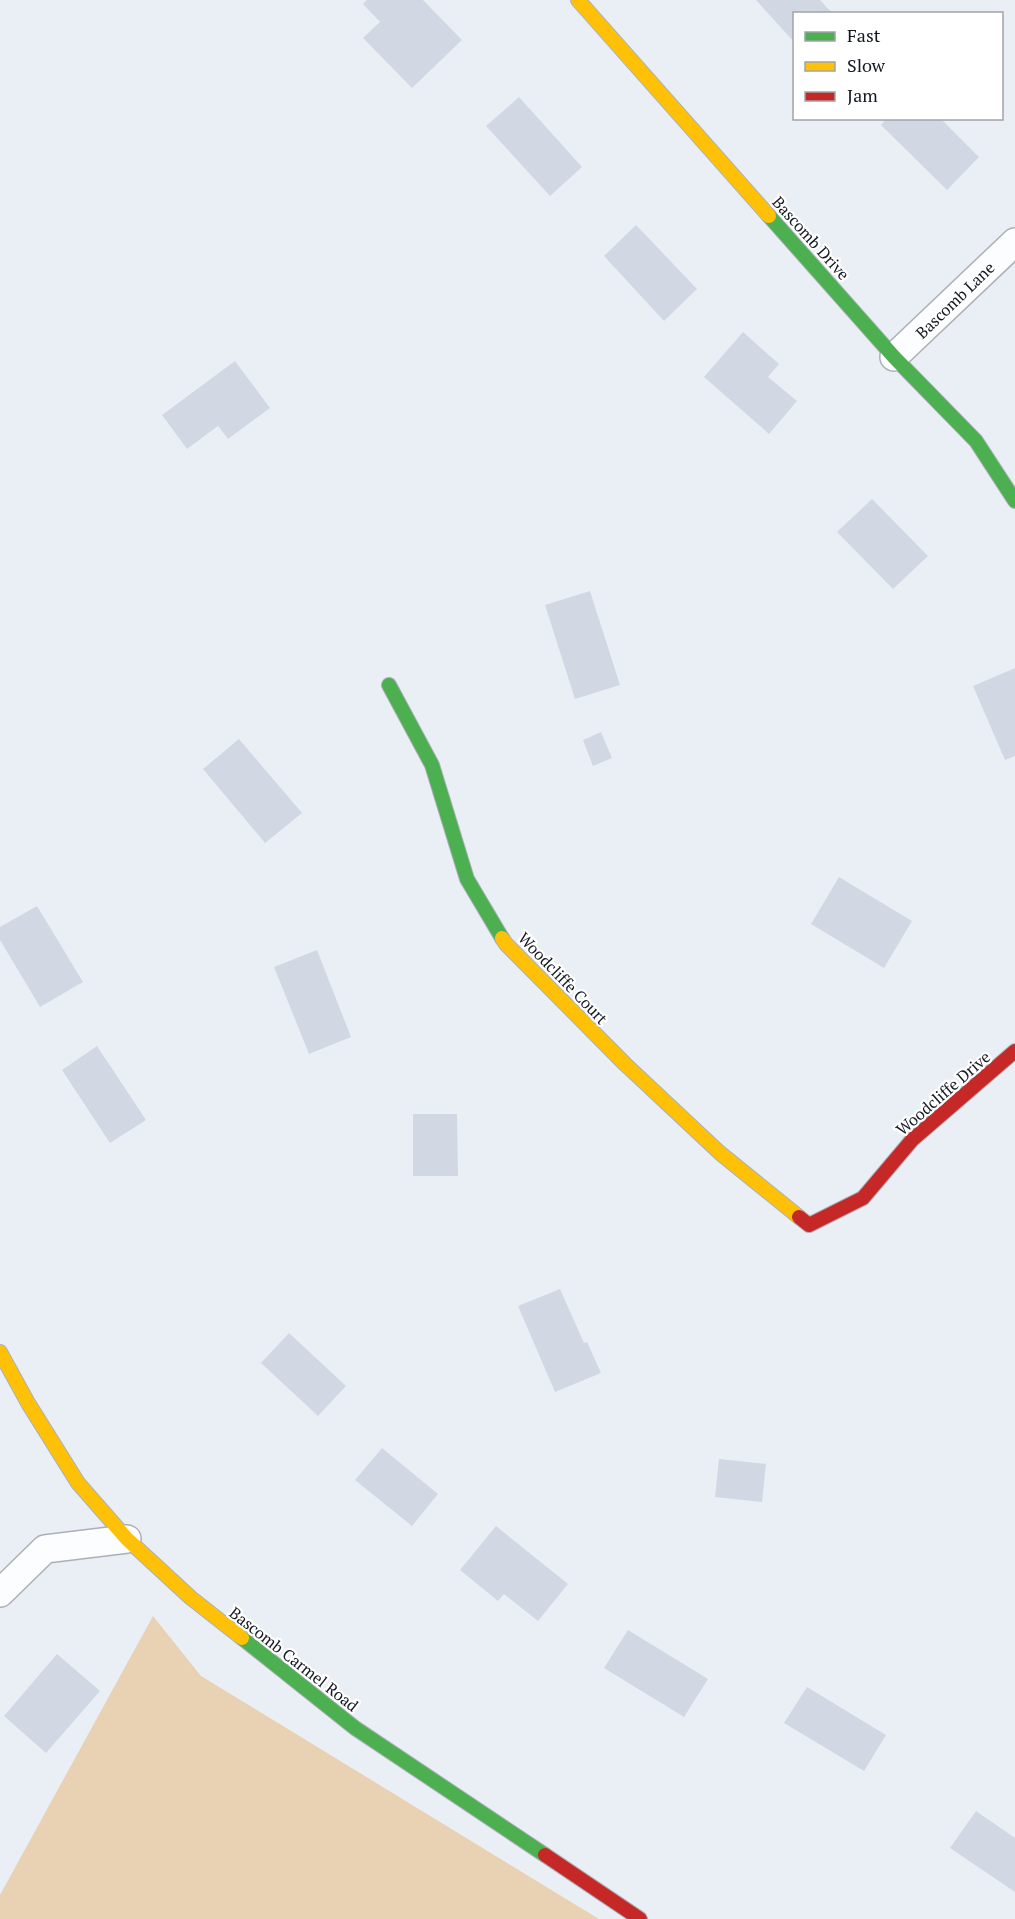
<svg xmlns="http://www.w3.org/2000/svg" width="1015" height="1919" font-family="'PT Serif',serif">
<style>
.green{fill:#e9d1b3}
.building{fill:#d1d8e4}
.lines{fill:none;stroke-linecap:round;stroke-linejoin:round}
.street-casing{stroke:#abb0b7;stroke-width:30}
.fast-casing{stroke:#abb0b7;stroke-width:16}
.slow-casing{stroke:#abb0b7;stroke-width:16}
.jam-casing{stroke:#abb0b7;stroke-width:16}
.street{stroke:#fcfdfe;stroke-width:27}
.fast{stroke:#4caf50;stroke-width:14}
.slow{stroke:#ffc107;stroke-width:14}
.jam{stroke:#c62828;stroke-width:14}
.labels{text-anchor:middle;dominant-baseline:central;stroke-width:4.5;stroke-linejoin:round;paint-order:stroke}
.street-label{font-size:16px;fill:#141820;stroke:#fff}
</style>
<rect width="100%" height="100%" fill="#eaeff6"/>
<!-- green -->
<path class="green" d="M153,1616L201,1676L599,1919H0V1895Z"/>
<!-- building -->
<path class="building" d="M367,0H423L462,40L412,88L363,38L380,22L363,4Z
M756,0H820L833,14H794V42Z
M519,97L582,167L550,196L486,126Z
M887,118H940L979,157L947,190L881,125Z
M636,225L697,289L664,321L604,256Z
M743,332L779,364L768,377L797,401L769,434L704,377Z
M235,361L270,408L228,439L218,426L187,449L162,415Z
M872,499L928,556L893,589L837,532Z
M590,591L620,685L575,699L545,605Z
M1015,668V756L1005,760L973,686Z
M601,732L612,758L593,766L583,740Z
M239,739L302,813L265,843L203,769Z
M839,877L912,921L884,968L811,924Z
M37,906L83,982L40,1007L0,940V927Z
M317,950L351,1037L309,1054L274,967Z
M97,1046L146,1120L110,1143L62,1070Z
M413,1114H457L458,1176H413Z
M560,1289L584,1343L587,1342L601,1373L555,1392L518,1306Z
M289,1333L346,1386L318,1416L261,1363Z
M382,1448L438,1494L412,1526L355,1480Z
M719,1459L766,1464L762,1502L715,1497Z
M496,1526L568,1584L538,1621L504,1594L498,1601L460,1570Z
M628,1630L708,1679L684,1717L604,1668Z
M57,1654L100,1691L46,1753L4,1716Z
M807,1687L886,1735L864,1771L784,1723Z
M976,1811L1015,1838V1892L950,1848Z"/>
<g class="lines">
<!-- street casing -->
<g class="street-casing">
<path id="street" d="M894,357L1015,242
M0,1593L45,1549L127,1539"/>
</g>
<!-- fast casing -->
<g class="fast-casing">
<path id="fast" d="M769,216L894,357L976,441L1015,501
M389,685L432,765L467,879L502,938
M242,1638L355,1728L545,1855"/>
</g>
<!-- slow casing -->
<g class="slow-casing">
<path id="slow" d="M578,0L769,216
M502,938L506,944L625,1064L720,1153L799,1217
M0,1352L28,1403L78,1483L127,1539L191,1598L242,1638"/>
</g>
<!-- jam casing -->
<g class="jam-casing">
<path id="jam" d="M799,1217L809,1225L863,1198L912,1140L1015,1051
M545,1855L640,1919"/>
</g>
<!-- street -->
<use href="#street" class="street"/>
<!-- fast -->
<use href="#fast" class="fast"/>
<!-- slow -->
<use href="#slow" class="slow"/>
<!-- jam -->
<use href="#jam" class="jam"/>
</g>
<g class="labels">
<!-- street labels -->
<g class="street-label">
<text transform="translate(811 238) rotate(48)">Bascomb Drive</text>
<text transform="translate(955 300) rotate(-44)">Bascomb Lane</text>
<text transform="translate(563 978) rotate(46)">Woodcliffe Court</text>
<text transform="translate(943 1093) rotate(-41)">Woodcliffe Drive</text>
<text transform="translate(294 1659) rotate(38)">Bascomb Carmel Road</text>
</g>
</g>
<!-- legend -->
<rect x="793" y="12" width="210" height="108" fill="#ffffff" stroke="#a1a3a6" stroke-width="1.5"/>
<rect x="805" y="32" width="30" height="9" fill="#4caf50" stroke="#a1a3a6" stroke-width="1.5"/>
<text x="847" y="42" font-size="18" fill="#141820">Fast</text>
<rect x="805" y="62" width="30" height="9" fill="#ffc107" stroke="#a1a3a6" stroke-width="1.5"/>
<text x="847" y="72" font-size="18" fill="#141820">Slow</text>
<rect x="805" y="92" width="30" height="9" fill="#c62828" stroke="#a1a3a6" stroke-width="1.5"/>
<text x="847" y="102" font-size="18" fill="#141820">Jam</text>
</svg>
